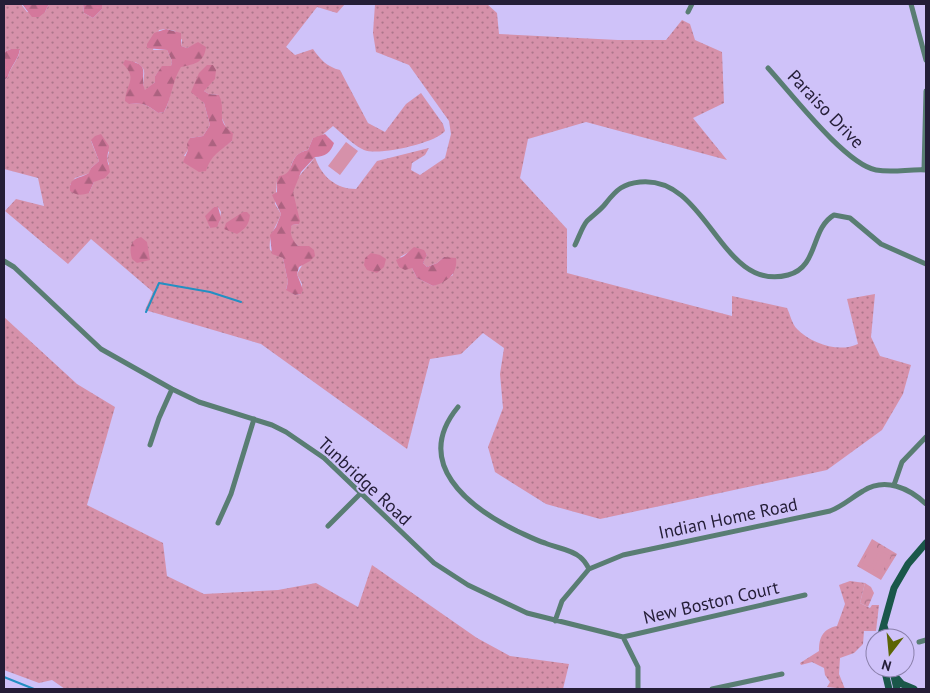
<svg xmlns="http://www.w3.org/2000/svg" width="930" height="693" font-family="'PT Sans',sans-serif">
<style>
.grass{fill:url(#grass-dots);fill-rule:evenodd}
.forest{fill:url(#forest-firs)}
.park{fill:url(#park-crowns)}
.pitch{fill:#d691aa}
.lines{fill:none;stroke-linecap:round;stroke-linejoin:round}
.stream{stroke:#228fc3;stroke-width:2}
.street{stroke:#597d73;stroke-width:5}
.secondary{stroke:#1a574a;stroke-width:7}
.labels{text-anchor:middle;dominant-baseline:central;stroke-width:4;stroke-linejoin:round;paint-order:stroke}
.street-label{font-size:18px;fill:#241d37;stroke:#cfc2f9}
</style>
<defs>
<pattern id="grass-dots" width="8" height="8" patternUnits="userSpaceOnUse" patternTransform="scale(1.25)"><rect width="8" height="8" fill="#d691aa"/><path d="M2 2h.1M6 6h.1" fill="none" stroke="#ad768b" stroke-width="1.8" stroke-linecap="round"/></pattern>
<pattern id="forest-firs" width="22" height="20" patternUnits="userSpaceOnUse" patternTransform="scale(1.25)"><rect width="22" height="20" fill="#d4789c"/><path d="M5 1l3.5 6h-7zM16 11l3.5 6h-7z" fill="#ac6280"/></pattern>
<pattern id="park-crowns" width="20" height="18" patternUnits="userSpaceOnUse" patternTransform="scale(1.25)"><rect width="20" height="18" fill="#d691aa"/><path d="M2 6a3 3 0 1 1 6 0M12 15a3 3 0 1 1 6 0" fill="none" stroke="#ad768b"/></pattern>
</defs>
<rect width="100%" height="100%" fill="#cfc2f9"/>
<!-- grass -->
<path class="grass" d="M4,4H21L27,12H45L49,4H83L84,13L93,18L102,9V4H345L337,13L317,7L286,47L295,55L313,49C320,59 327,67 340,70L368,123L385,132L406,104L421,93L443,124L445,131C436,143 379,156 364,150C354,146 342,133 333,126L320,137L313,138L308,150C296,152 291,161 290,172L277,181L275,204L281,214C276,228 268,235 270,250L283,258L288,282L286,289L295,295L301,294L302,284L297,274L304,262L298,246L291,240L290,230L292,225L299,224C298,214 294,207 292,197C290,181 307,169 315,157C321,176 336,189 356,189L377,161L429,148L425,155L412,163L411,170L420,175L445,158L451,134L449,121L409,65L376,52L373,33L375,4H487L497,13L499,34L618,40H666L682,20L690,24L695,40L722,52L724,103L693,118L727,160L586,122L528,139L520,178L567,229V273L732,316V296L787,308C790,314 792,324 797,329C812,344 839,353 858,344L847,299L875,294L871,337L880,356L911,365L903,394L882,430L827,470L600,519L546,504L495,472L488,447L503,408L500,374L504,348L483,333L461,354L430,359L407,449L261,344L145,310L153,292L91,239L68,264L5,211L16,199L44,206L38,178L4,169V80L8,77C10,67 18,61 20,50L11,49L4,52ZM166,29L175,31L182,40L181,46L187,48L198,43C191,52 182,62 177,73C170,86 171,100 164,112L158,113C148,105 143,102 129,104L132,77L130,71L135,62C152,70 139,78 145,91L155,82V76L162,67L171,66L172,61L167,50H153L159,30ZM216,70L204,91L209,94L219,95L221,116L232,141L216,152L209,160L184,156L188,150L190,138L203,136L210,125L204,103L200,98ZM91,141L109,152L107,159L109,164L94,182L89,193L70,185L75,178L90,173L91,168L99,161ZM214,207H218L221,212L219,223L210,228L208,221ZM409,252L427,254L423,263L427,267L437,263L444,257L453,275L433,286L417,278L412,268L400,257Z
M4,317L77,384L115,407L87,505L163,543L167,576L204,594L278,590L316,583L358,607L372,565L477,638L510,656L569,664L563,689H65L52,680L39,683L4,670Z
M850,581L865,583L860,603L870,608L872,605H879L876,631H864L863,644L854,653L840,658L839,674L845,689L827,687L830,682L825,675L824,668L812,662L801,665L800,663L819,651C819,637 823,629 837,626L845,604L839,585Z"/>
<!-- forest -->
<path class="forest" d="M22,4H21H49L45,12L39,17H32Z
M83,4H102V9L93,18L84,13Z
M166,29L181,33V46L187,48L198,42L206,47C204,63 195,64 181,67C172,81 172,98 164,112L158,113C148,105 143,102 129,104L125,101C126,83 138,79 123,64L125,60C154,65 138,73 145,90L155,82V76L162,66H171L172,61L167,50L147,48V44L154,33Z
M11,49H20C18,61 10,66 8,77L4,80V52Z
M207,65H213L216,70L215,79L204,91L209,94L219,95C227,111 214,120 233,133L232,141C220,151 211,155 206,171L199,172L183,162L188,150L187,144L190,138L203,136L210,125L204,103L191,92L199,73Z
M101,134L109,146L107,159L110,172L105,178L94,182L89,193C82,195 77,196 70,191C69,176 80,179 89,173L91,168L99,161L91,140L95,136Z
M325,134L334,143C331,152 325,157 315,157L301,172L293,192L300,221L299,224L292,225C289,233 292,240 298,246H309L314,250L315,256L310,261L299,267L297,274L303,290L301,294L295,295L286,290L288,282L283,258L272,254L270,235L276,227L281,214L272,195L277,192V181L279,176C297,174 286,154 308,150L313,138Z
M214,207H218L221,218L217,227L210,228L205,216Z
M243,212H247L250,215C249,225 245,229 237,234L224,229L226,223Z
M141,237L147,242L150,260L137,263L132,259C129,249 130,240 141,237Z
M414,247L424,250L427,255L423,263L427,267L437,263L444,257L456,258C458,274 447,282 433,286L417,278L412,268L405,270L399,267L396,260L404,256Z
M371,253L380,255L386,259L384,267L377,273L367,270L364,265L365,258Z"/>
<!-- park -->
<path class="park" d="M872,539L897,554L881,580L857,566Z
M865,583L871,587L874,593L868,607L860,603Z"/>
<!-- pitch -->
<path class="pitch" d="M346,142L358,151L340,175L328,166Z
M872,545L880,550L870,567L862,563Z
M883,552L891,556L881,574L873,569Z"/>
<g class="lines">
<!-- stream -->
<path class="stream" d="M146,312L159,283L210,292L241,302
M4,677L34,689"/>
<!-- street -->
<path class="street" d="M911,4L926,60
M688,12L692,4
M768,68C791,93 845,164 876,170C893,173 909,169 926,170
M924,170L926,91
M575,245C579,237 582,227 587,221C593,215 601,210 606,203C617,189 623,184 640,182C708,175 720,293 788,275C819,267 810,229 834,215L850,218L881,244L926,264
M4,261L14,267L101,349L172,389L199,402L272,425L286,432L324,458L434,563L468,585L527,613L623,637L638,667V689
M458,407C412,463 468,507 517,531C526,535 535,540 545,543C556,548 571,549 580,557C584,560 587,565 589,569
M150,445L159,418L172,389
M894,485L902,462L926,437
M218,523L231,494L254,419
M328,526L362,492
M555,621L562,601L589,569L623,555L830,511C843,506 851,498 863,491C885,477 909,488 926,504
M623,637L805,595
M919,642L926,640
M712,689L782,674"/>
<!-- secondary -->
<path class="secondary" d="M884,626L888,638
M880,638L894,588L908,564L926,543
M884,668L889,689
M892,668L897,689
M894,675L902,684L914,689"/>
</g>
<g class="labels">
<!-- street labels -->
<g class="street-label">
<text transform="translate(826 109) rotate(46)">Paraiso Drive</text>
<text transform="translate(365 481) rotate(43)">Tunbridge Road</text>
<text transform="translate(728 518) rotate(-12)">Indian Home Road</text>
<text transform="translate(711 602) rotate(-13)">New Boston Court</text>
</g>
</g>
<!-- border -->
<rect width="930" height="693" fill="none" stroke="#241d37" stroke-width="10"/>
<!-- north arrow -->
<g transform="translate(890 653) rotate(196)"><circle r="24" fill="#cfc2f9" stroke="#8b80ab"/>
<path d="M0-4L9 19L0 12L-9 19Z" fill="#5c6505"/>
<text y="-8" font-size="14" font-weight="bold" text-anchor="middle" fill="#241d37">N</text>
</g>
</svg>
